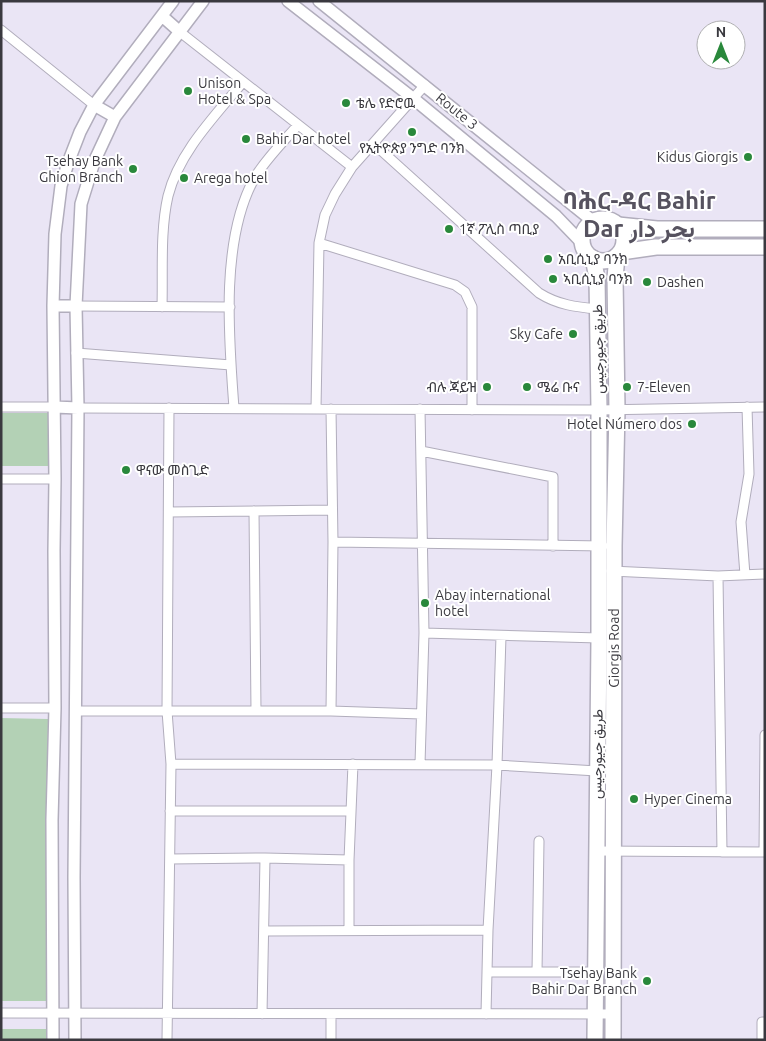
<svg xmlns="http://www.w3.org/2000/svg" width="766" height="1041" font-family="Ubuntu,Vazirmatn,'Noto Sans Ethiopic',sans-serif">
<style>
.green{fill:#b3d1b5}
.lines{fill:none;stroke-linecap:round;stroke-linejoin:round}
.street-casing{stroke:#b1adbc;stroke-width:11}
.secondary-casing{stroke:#b1adbc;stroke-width:14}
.highway-casing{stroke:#b1adbc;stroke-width:18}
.street{stroke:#fff;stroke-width:9}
.secondary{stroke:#fff;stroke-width:11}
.highway{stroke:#fff;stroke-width:15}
.poi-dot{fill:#29883b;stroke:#fff;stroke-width:2}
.labels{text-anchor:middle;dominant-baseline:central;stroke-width:4;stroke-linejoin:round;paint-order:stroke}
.poi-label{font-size:14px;fill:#3a393f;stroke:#fff;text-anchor:start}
.street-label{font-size:14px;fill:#3a393f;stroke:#fff}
.town-label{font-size:24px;font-weight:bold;fill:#56525f;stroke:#fff}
</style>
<rect width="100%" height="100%" fill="#eae5f5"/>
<!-- green -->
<path class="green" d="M1,413H53V466H1Z
M1,718L48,719L46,1001H1Z
M1,1029H52V1040H1Z"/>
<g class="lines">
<!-- street casing -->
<g class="street-casing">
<path id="street" d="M1,30L94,105
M180,32L352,167
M374,144L539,293C558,305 576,307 598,309
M319,243L455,285L465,292L472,307V410
M76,306L230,307
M162,307C163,271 160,231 168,196C179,152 215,116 243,82
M76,353L231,365
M1,407H55
M78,408L599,410L765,407
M234,408C229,340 220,241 254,179C264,161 284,141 298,125
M316,409L319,243L325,215L335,194L352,167L425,85
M331,409L333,542L331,711
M420,409L424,633L420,764
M421,451L553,477V546
M1,479H55
M254,511L256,711
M169,512L332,510
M333,542L603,546
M611,571L718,576L765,574
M745,575L741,522L749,474L747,407
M718,576L722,852
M424,633L599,638
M1,708H55
M77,711H331L421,714
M171,764L497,765L597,771
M170,811H351
M596,851L765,852
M764,852L765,735
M170,859L265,858L349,860
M349,930V860L353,764
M265,931L488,930
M487,972H596
M537,972L539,841
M1,1013L614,1014
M262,1014L265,858
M331,1014V1040
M486,1014L488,930L497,765L501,636
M167,1040L171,764L167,711L169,408
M762,1040V1022H765"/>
</g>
<!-- secondary casing -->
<g class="secondary-casing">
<path id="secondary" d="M288,1L414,99L556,216L583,244
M319,1L594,222
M162,16L180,32
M94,105L115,117
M53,306H76
M55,407L78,408
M53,1040L52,820L55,708L54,551L55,479L53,306L55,234L61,186L68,163L80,132L94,105L173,1
M75,1040L74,877L78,408L76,306L81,204L94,162L115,117L203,1"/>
</g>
<!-- highway casing -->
<g class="highway-casing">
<g id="highway">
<circle cx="603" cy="240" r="21"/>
<path d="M618,225L657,229H765"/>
<path d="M621,252L656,247H765"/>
<path d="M593,258L597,278L599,410V638L595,1040"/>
<path id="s1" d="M613,1040L614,546L617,410L615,278L617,256"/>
</g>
</g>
<!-- street -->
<use href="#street" class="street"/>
<!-- secondary -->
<use href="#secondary" class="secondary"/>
<!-- highway -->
<use href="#highway" class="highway"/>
</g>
<!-- markers -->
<g class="poi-dot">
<circle cx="188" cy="91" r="5"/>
<circle cx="346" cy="103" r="5"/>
<circle cx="412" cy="132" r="5"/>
<circle cx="246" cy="139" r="5"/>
<circle cx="748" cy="157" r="5"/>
<circle cx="133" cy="169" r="5"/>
<circle cx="184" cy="178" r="5"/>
<circle cx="449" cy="229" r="5"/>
<circle cx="548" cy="259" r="5"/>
<circle cx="553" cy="279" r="5"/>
<circle cx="647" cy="282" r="5"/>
<circle cx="573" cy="334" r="5"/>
<circle cx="487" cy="387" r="5"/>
<circle cx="527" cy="387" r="5"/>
<circle cx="627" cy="387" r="5"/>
<circle cx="692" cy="424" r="5"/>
<circle cx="126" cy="470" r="5"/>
<circle cx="425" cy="603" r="5"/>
<circle cx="634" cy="799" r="5"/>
<circle cx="647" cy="981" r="5"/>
</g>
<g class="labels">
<!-- poi labels -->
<g class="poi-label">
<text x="198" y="83">Unison<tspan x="198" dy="16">Hotel &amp; Spa</tspan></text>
<text x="356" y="103">ቴሌ የድሮዉ</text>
<text x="256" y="139">Bahir Dar hotel</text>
<text x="412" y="148" text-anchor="middle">የኢትዮጵያ ንግድ ባንክ</text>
<text x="738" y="157" text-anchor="end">Kidus Giorgis</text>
<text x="123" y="161" text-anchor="end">Tsehay Bank<tspan x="123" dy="16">Ghion Branch</tspan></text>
<text x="194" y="178">Arega hotel</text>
<text x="459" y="229">1ኛ ፖሊስ ጣቢያ</text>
<text x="558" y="259">አቢሲኒያ ባንክ</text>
<text x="563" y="279">ኣቢሲኒያ ባንክ</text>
<text x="657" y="282">Dashen</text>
<text x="563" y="334" text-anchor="end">Sky Cafe</text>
<text x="477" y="387" text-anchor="end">ብሉ ጃይዝ</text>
<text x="537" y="387">ሜሬ ቡና</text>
<text x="637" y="387">7-Eleven</text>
<text x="682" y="424" text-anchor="end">Hotel Número dos</text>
<text x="136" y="470">ዋናው መስጊድ</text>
<text x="435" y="595">Abay international<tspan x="435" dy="16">hotel</tspan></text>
<text x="644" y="799">Hyper Cinema</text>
<text x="637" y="973" text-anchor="end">Tsehay Bank<tspan x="637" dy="16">Bahir Dar Branch</tspan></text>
</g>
<!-- street labels -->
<g class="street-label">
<text transform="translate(457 111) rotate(39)">Route 3</text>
<text transform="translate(598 349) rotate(-91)">طريق جيورجيس</text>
<text stroke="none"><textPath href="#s1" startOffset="392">Giorgis Road</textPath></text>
<text transform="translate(597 754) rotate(-89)">طريق جيورجيس</text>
</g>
<!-- town labels -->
<g class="town-label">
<text x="639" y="200">ባሕር-ዳር Bahir<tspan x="639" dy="28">Dar بحر دار</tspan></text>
</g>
</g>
<!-- border -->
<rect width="766" height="1041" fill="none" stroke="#3a393f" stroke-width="5"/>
<!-- north arrow -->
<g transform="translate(721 45)"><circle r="24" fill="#ffffff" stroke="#b0b0b2"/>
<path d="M0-4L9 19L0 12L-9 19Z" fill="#29883b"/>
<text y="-8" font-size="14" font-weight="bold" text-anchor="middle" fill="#3a393f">N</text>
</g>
</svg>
